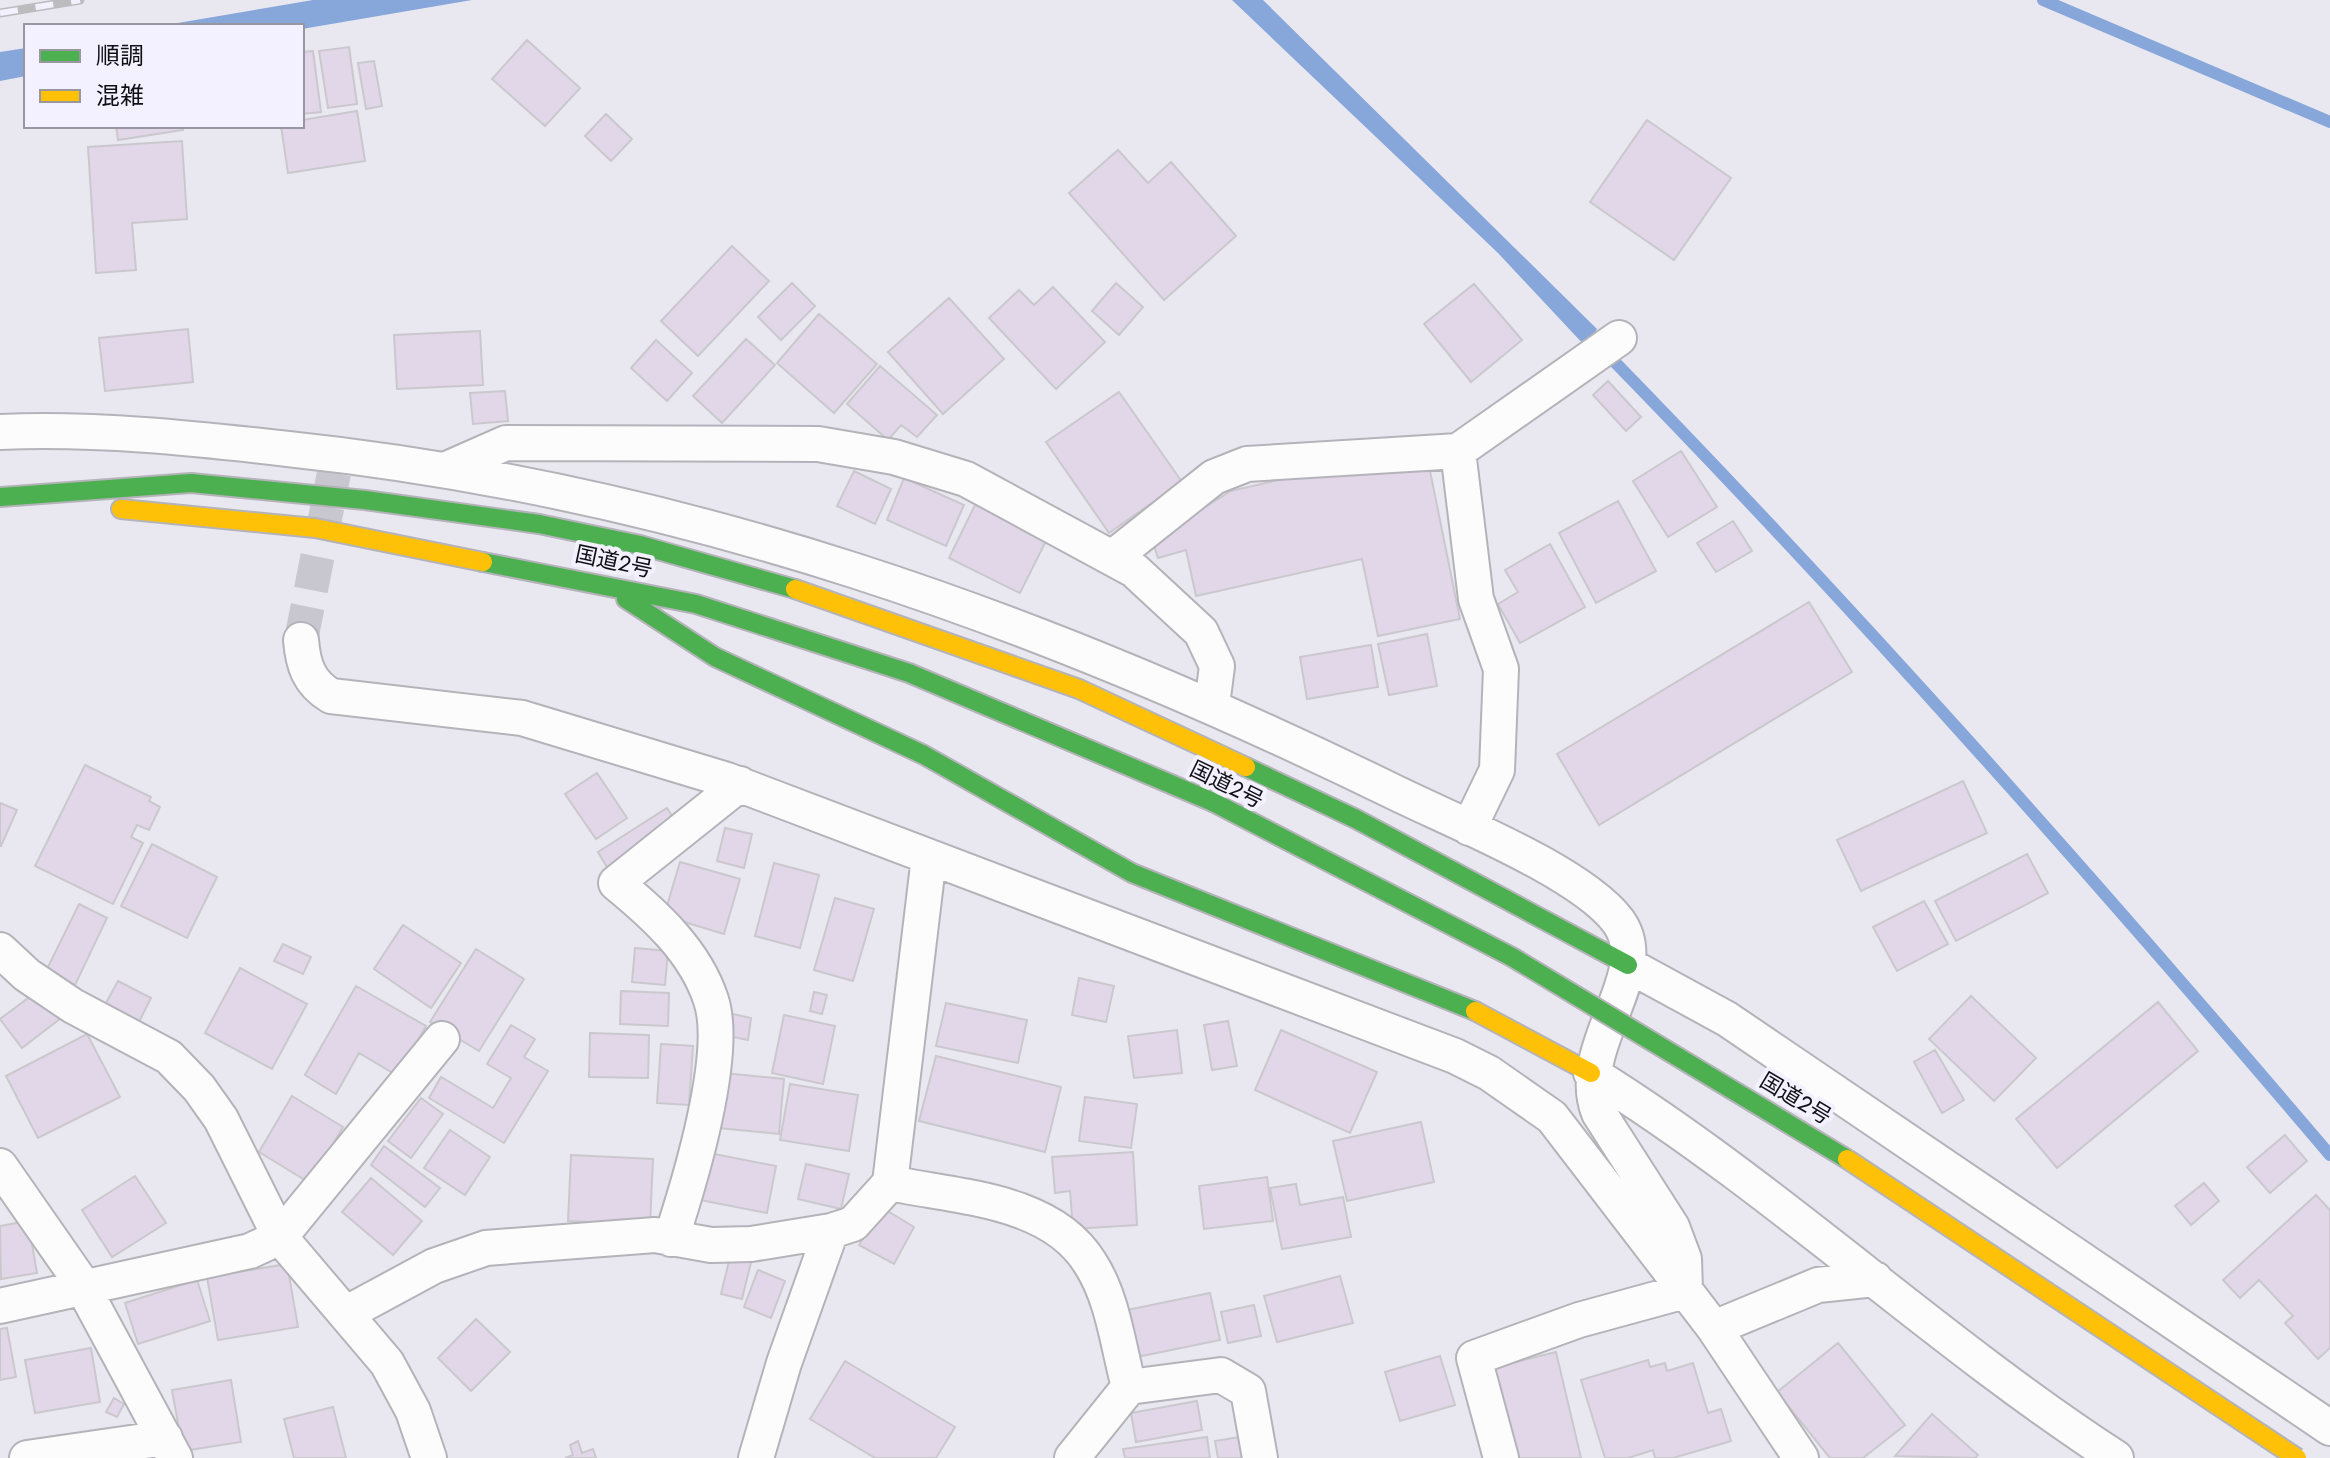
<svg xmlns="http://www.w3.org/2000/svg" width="2330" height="1458" font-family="Jost,'Noto Sans JP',sans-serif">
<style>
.water{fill:#87a6da}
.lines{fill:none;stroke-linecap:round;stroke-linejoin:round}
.stream{stroke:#87a6da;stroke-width:12}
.building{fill:#e2d7e9;stroke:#cac8cd;stroke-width:2}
.street-tunnel{stroke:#c8c7cf;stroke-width:34;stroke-dasharray:34 17;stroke-linecap:butt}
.street-casing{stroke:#b4b3b9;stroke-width:38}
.fast-casing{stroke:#b4b3b9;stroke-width:22}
.slow-casing{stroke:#b4b3b9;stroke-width:22}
.street{stroke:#fcfcfd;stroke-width:34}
.fast{stroke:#4caf50;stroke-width:18}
.slow{stroke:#ffc107;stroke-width:18}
.rail-casing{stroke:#bcbcbe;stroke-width:9}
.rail{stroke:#f3f1ff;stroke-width:6;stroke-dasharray:18;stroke-linecap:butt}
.fast-bridge-casing{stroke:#b4b3b9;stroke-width:22;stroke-linecap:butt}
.slow-bridge-casing{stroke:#b4b3b9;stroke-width:22;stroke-linecap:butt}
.fast-bridge{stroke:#4caf50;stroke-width:18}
.slow-bridge{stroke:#ffc107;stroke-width:18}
.labels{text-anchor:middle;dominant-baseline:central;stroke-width:8;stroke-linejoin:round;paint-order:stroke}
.street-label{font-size:22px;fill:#100f14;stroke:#f3f1ff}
</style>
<rect width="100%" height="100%" fill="#e9e8f0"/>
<!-- water -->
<path class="water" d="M313,0H472L302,29V26H160Z
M1232,0H1263L1597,329L1586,347L1498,253Z
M26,48V76L0,81V52Z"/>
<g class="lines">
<!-- stream -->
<path class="stream" d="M2043,0L2330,122
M1605,352C1857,610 2096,880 2330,1155"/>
</g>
<!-- building -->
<path class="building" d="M527,40L580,88L545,126L492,79Z
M349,47L357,104L328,108L319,51Z
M313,51L321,112L302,114V52Z
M374,61L382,106L366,109L358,63Z
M357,111L365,161L288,173L281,126H302V120Z
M606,114L632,139L611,161L585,136Z
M1647,120L1731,178L1674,260L1590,202Z
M116,126H182L183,130L118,140Z
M182,141L187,219L132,223L136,270L96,273L88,147Z
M1118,150L1148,183L1171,162L1236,236L1164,300L1069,193Z
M732,246L769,281L698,356L661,321Z
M792,283L815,306L781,340L758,317Z
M1116,283L1143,307L1119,335L1092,311Z
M1474,284L1522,340L1471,382L1424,324Z
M1053,287L1105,342L1056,389L989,318L1019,290L1034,305Z
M949,298L1004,359L943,414L888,352Z
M819,314L877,364L834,413L777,363Z
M188,329L193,382L105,391L99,338Z
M480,331L483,385L397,389L394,335Z
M746,339L775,365L722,423L693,396Z
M656,340L692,373L667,401L631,368Z
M880,366L937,415L917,437L901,425L888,440L847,404Z
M1608,381L1641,417L1626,431L1593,395Z
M505,391L508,421L473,424L470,393Z
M1119,392L1182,482L1109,533L1046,442Z
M1681,451L1717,507L1668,537L1633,481Z
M854,471L891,489L875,524L837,506Z
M1430,471L1460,619L1378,636L1362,559L1196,596L1186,550L1158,558L1152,540L1231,491L1305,474Z
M904,478L964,505L946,546L887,520Z
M977,501L1048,537L1020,593L949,558Z
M1618,501L1656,571L1596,603L1559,533Z
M1733,521L1752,551L1716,572L1697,543Z
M1550,544L1585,607L1520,643L1498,604L1518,592L1505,570Z
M1809,602L1852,672L1599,825L1557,754Z
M1427,634L1437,686L1389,695L1378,644Z
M1371,645L1378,687L1307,699L1300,657Z
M85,765L151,797L149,801L160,807L149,830L137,825L131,837L143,843L113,904L35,866Z
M597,773L627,818L596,839L565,794Z
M1963,781L1987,833L1861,891L1837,840Z
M0,803L17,810L1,846H0Z
M667,808L681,830L611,874L598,852Z
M725,828L752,834L744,868L717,861Z
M152,844L217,877L187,938L121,906Z
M2027,854L2048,893L1956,941L1935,901Z
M680,862L740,879L724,934L664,916Z
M774,863L819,875L800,948L755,936Z
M835,898L874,909L853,981L814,970Z
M1924,901L1948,944L1897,971L1873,927Z
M79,904L107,918L75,985L46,971Z
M403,925L461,963L431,1008L374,969Z
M283,944L311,957L303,974L274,961Z
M635,948L668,951L665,985L632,982Z
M476,949L524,979L479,1051L430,1022Z
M240,968L307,1004L272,1069L205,1033Z
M1079,978L1114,986L1106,1022L1072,1015Z
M118,981L151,998L135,1030L101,1012Z
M356,986L426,1026L398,1076L359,1053L336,1094L305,1075Z
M39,990L61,1018L22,1048L0,1019Z
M621,991L669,993L668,1026L620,1024Z
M814,992L827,995L822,1014L810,1011Z
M1971,996L2036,1058L1994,1101L1929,1039Z
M2158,1002L2198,1051L2057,1168L2016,1119Z
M946,1003L1027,1020L1018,1063L936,1046Z
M728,1013L751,1018L748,1040L724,1035Z
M784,1015L835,1026L823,1084L772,1073Z
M1228,1021L1237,1066L1212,1070L1204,1025Z
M511,1025L535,1039L524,1057L548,1071L504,1143L429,1098L441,1077L493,1108L511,1078L487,1064Z
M1177,1030L1182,1073L1134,1078L1128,1036Z
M1281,1030L1377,1072L1350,1133L1255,1090Z
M590,1033L649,1035L648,1078L589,1077Z
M87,1034L120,1097L38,1138L6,1076Z
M661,1044L693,1046L689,1105L657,1103Z
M1935,1050L1964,1100L1942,1113L1914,1062Z
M936,1056L1061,1087L1045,1152L919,1121Z
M724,1073L784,1079L779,1134L719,1128Z
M790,1084L858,1095L849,1151L780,1140Z
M292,1096L343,1127L310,1183L259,1152Z
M1085,1097L1137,1104L1131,1148L1079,1141Z
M421,1098L443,1114L411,1158L388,1141Z
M1421,1122L1434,1182L1347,1201L1333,1141Z
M450,1130L490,1157L465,1195L424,1168Z
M2285,1135L2307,1161L2270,1193L2247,1167Z
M384,1146L440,1188L425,1207L371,1165Z
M704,1152L776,1166L767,1213L695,1199Z
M1133,1152L1137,1225L1073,1229L1070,1191L1055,1193L1052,1157Z
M571,1155L653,1159L650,1225L568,1221Z
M806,1164L849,1174L841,1209L798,1199Z
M135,1176L166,1223L112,1257L82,1210Z
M1267,1177L1273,1221L1204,1229L1199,1186Z
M371,1178L422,1221L393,1255L342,1212Z
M2204,1183L2219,1201L2191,1225L2175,1206Z
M1296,1184L1300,1205L1343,1197L1351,1237L1282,1249L1270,1188Z
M2316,1195L2330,1210V1348L2318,1359L2285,1323L2293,1316L2259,1280L2240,1298L2223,1280Z
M881,1207L914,1227L894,1264L859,1245Z
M28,1221L37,1273L1,1279L0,1226Z
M731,1253L752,1258L742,1299L721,1294Z
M287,1264L298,1327L218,1340L207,1277Z
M758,1270L785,1281L771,1318L744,1307Z
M1340,1276L1353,1323L1277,1342L1264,1296Z
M197,1280L210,1321L138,1344L125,1303Z
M1210,1293L1220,1340L1137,1357L1127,1310Z
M1254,1305L1261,1336L1228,1343L1221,1312Z
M476,1319L510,1352L471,1391L438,1358Z
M7,1328L16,1377L0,1380V1329Z
M1838,1343L1905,1425L1863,1458H1830L1777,1392Z
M91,1348L100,1402L35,1413L25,1360Z
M1556,1352L1581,1458H1517L1495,1367Z
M1440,1356L1455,1405L1400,1421L1385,1372Z
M1648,1360L1650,1367L1665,1363L1667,1371L1693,1363L1708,1413L1721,1409L1731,1441L1673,1458H1655L1653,1450L1628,1458H1605L1581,1380Z
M845,1361L955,1427L936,1458H875L810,1419Z
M231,1380L241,1442L183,1451L172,1390Z
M114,1398L124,1404L117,1417L106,1412Z
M1197,1401L1202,1430L1136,1442L1131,1413Z
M333,1407L346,1458H294L284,1419Z
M1932,1414L1978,1455L1975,1458L1895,1456Z
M1251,1435L1255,1458H1218L1215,1441Z
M1207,1437L1210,1458H1125L1123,1449Z
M578,1441L582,1453L593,1449L596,1458H565L573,1455L570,1445Z"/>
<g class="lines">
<!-- street-tunnel -->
<path class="street-tunnel" d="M301,640L334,473"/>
<!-- street casing -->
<g class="street-casing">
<path id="street" d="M0,432C96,428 192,438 288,449C684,491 1038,618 1394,792C1453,821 1581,872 1618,921C1657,973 1572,1046 1599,1113L1672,1227L1684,1259L1685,1291
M447,469L506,443L818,444L894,457L966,479L1134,570L1201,632L1217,666L1212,705
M1112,558L1214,477L1247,464L1458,451
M301,640C303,665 309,683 331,696L522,718L727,780L1455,1056L1489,1073L1552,1117L1714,1328L1801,1458
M1469,828L1497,770L1501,669L1476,599L1458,451L1619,338
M929,857L890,1183C956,1197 1051,1199 1090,1263C1113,1298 1118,1346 1129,1387L1221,1375L1248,1391L1260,1458
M0,950L27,975L73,1006L169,1057L199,1088L221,1119L280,1237L387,1363L413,1411L429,1458
M1628,965L1727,1019L2330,1428
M1591,1073C1776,1188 1933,1339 2116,1458
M0,1166L78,1278L175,1458
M671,1239C689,1184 729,1054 711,1000C695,951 655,915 616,883L740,784
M0,1306L250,1251L280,1237L442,1039
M347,1313L434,1266L486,1248L655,1235L711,1245L751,1244L831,1231
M1714,1328L1818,1285L1875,1279
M27,1458L165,1438
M756,1458L784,1363L831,1231L853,1224L890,1183
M1072,1458L1129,1387
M1501,1458L1474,1358L1579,1320L1685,1291"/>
</g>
<!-- fast casing -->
<g class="fast-casing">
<path id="fast" d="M0,497L191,483L365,500L539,524L640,545L795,589
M483,562L696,604L909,673L1213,802
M626,599L715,657L924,755L1132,873L1475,1011
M1246,767L1356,819L1628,965"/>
</g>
<!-- slow casing -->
<g class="slow-casing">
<path id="slow" d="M121,509L315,528L483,562
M795,589L1079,689L1246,767
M1475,1011L1591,1073"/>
</g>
<!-- street -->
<use href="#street" class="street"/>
<!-- fast -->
<use href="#fast" class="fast"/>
<!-- slow -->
<use href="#slow" class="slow"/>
<!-- rail casing -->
<g class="rail-casing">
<path id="rail" d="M0,13L80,0"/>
</g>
<!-- rail -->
<use href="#rail" class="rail"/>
<!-- fast-bridge casing -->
<g class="fast-bridge-casing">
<path id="fast-bridge" d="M1213,802L1512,957L1847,1159"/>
</g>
<!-- slow-bridge casing -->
<g class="slow-bridge-casing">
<path id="slow-bridge" d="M1847,1159L2297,1458"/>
</g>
<!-- fast-bridge -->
<use href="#fast-bridge" class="fast-bridge"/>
<!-- slow-bridge -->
<use href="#slow-bridge" class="slow-bridge"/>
</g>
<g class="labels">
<!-- street labels -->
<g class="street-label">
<text transform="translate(614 561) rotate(12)">国道2号</text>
<text transform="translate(1227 784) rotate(26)">国道2号</text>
<text transform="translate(1796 1098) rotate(31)">国道2号</text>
</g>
</g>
<!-- legend -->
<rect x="24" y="24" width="280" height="104" fill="#f3f1ff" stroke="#9897a1" stroke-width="2"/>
<rect x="40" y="50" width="40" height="12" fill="#4caf50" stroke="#9897a1" stroke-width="2"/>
<text x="96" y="64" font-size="24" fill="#100f14">順調</text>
<rect x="40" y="90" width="40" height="12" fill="#ffc107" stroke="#9897a1" stroke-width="2"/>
<text x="96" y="104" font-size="24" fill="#100f14">混雑</text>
</svg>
